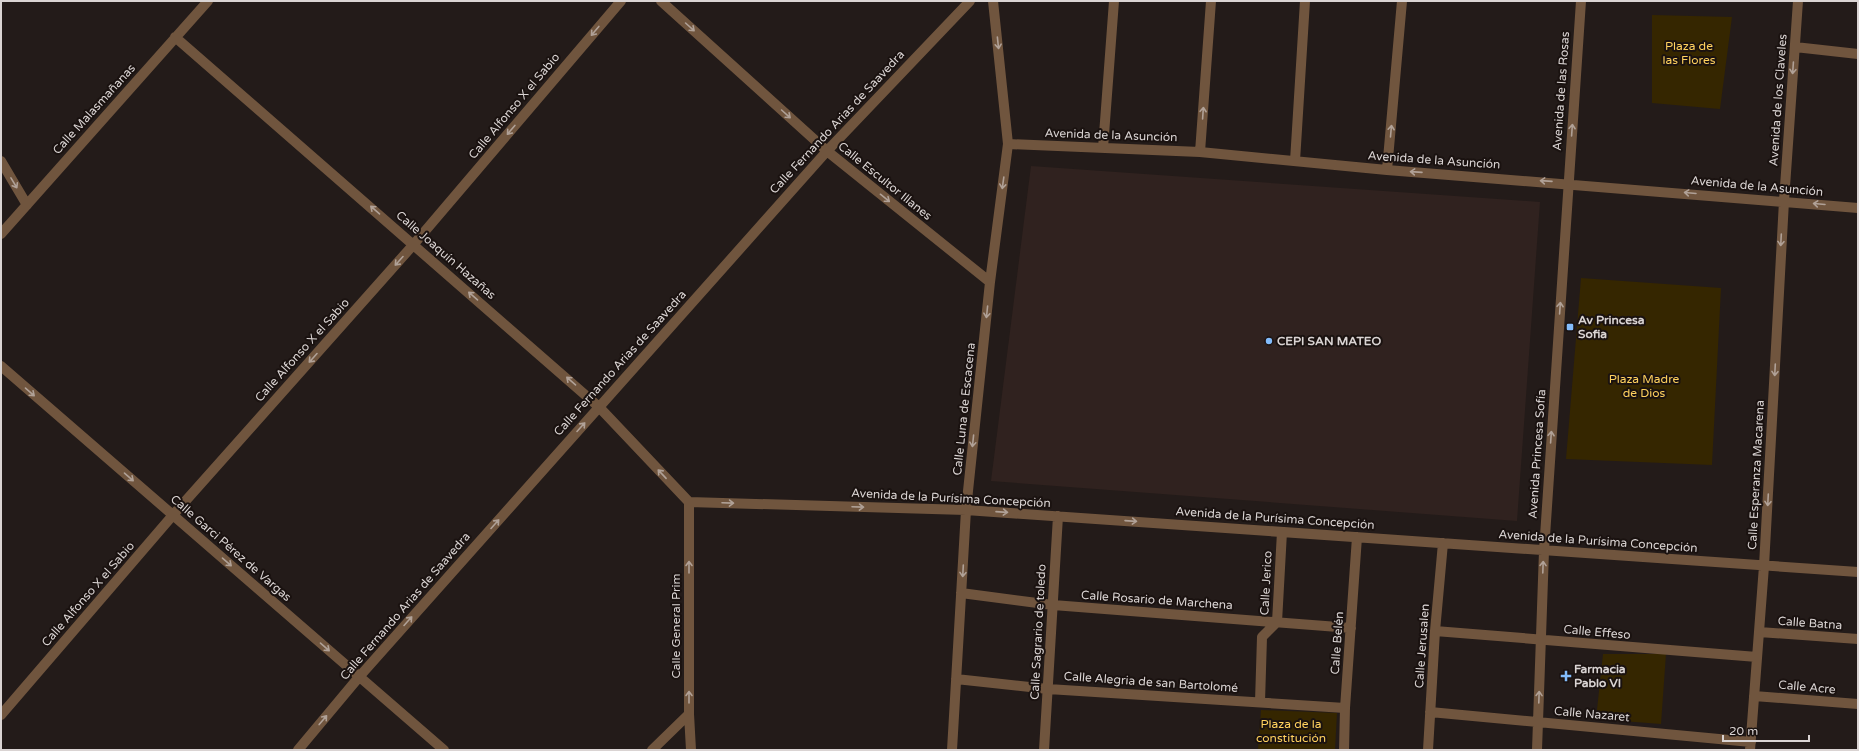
<svg xmlns="http://www.w3.org/2000/svg" width="1859" height="751" font-family="'Varela Round',sans-serif">
<style>
.built{fill:#30221f}
.green{fill:#352600}
.lines{fill:none;stroke-linecap:round;stroke-linejoin:round}
.street{stroke:#70553e;stroke-width:10}
.oneway{stroke:#b0a197}
.poi-dot{fill:#83bcfb;stroke:#1a1210;stroke-width:1.5}
.labels{text-anchor:middle;dominant-baseline:central;stroke-width:4;stroke-linejoin:round;paint-order:stroke}
.park-label{font-size:12px;fill:#ffd15e;stroke:#1a1210}
.street-label{font-size:12px;fill:#dad4d3;stroke:#1a1210}
.poi-label{font-size:12px;font-weight:bold;fill:#dad4d3;stroke:#1a1210;text-anchor:start}
</style>
<rect width="100%" height="100%" fill="#231b19"/>
<!-- built -->
<path class="built" d="M1031,166L1540,202L1517,521L991,481Z"/>
<!-- green -->
<path class="green" d="M1652,15L1732,17L1720,109L1652,103Z
M1581,278L1721,288L1712,465L1566,459Z
M1603,654H1666L1661,724L1596,719Z
M1261,710L1337,713L1335,750H1258Z"/>
<g class="lines">
<!-- street -->
<path class="street" d="M661,1L827,151L990,282
M175,37L599,407L689,502
M1795,47L1858,54
M1008,144L1200,152L1387,170L1858,208
M1103,148L1114,1
M1200,152L1211,1
M1,161L27,205
M1295,161L1305,1
M1387,170L1402,1
M1,234L208,1
M1,366L444,750
M689,502L966,510L1858,572
M689,502V714L691,750
M961,593L1053,605L1351,628
M1435,631L1757,657
M1759,632L1858,639
M956,679L1048,689L1345,708
M1754,696L1858,704
M1260,702L1262,637L1277,622L1282,532
M1430,712L1751,742
M1,715L173,515L414,244L621,1
M298,750L359,677L827,151L970,1
M652,750L689,714
M952,750L966,510L990,282L1008,144L993,1
M1044,750L1058,516
M1344,750L1345,708L1357,537
M1428,750L1435,631L1443,543
M1537,750L1544,551L1581,1
M1750,750L1764,566L1784,201L1798,1"/>
</g>
<!-- one-way arrows -->
<defs><path id="oneway-shaft" d="M-6 0H5M1.5-3L5.5 0L1.5 3" fill="none" stroke-width="1.6" stroke-linecap="round" stroke-linejoin="round"/></defs>
<g class="oneway">
<use href="#oneway-shaft" transform="translate(690 27) rotate(42)"/>
<use href="#oneway-shaft" transform="translate(595 31) rotate(130)"/>
<use href="#oneway-shaft" transform="translate(998 43) rotate(84)"/>
<use href="#oneway-shaft" transform="translate(1793 68) rotate(94)"/>
<use href="#oneway-shaft" transform="translate(1203 113) rotate(-86)"/>
<use href="#oneway-shaft" transform="translate(786 114) rotate(42)"/>
<use href="#oneway-shaft" transform="translate(511 130) rotate(130)"/>
<use href="#oneway-shaft" transform="translate(1572 130) rotate(-86)"/>
<use href="#oneway-shaft" transform="translate(1391 131) rotate(-85)"/>
<use href="#oneway-shaft" transform="translate(1416 172) rotate(-176)"/>
<use href="#oneway-shaft" transform="translate(1546 181) rotate(-176)"/>
<use href="#oneway-shaft" transform="translate(14 183) rotate(59)"/>
<use href="#oneway-shaft" transform="translate(1003 183) rotate(98)"/>
<use href="#oneway-shaft" transform="translate(1690 193) rotate(-175)"/>
<use href="#oneway-shaft" transform="translate(885 198) rotate(39)"/>
<use href="#oneway-shaft" transform="translate(1819 204) rotate(-175)"/>
<use href="#oneway-shaft" transform="translate(375 210) rotate(-139)"/>
<use href="#oneway-shaft" transform="translate(1781 240) rotate(93)"/>
<use href="#oneway-shaft" transform="translate(399 261) rotate(132)"/>
<use href="#oneway-shaft" transform="translate(473 296) rotate(-139)"/>
<use href="#oneway-shaft" transform="translate(1560 308) rotate(-86)"/>
<use href="#oneway-shaft" transform="translate(987 312) rotate(96)"/>
<use href="#oneway-shaft" transform="translate(313 358) rotate(132)"/>
<use href="#oneway-shaft" transform="translate(1775 370) rotate(93)"/>
<use href="#oneway-shaft" transform="translate(571 381) rotate(-139)"/>
<use href="#oneway-shaft" transform="translate(30 392) rotate(41)"/>
<use href="#oneway-shaft" transform="translate(581 427) rotate(-48)"/>
<use href="#oneway-shaft" transform="translate(1551 437) rotate(-86)"/>
<use href="#oneway-shaft" transform="translate(973 441) rotate(96)"/>
<use href="#oneway-shaft" transform="translate(662 474) rotate(-133)"/>
<use href="#oneway-shaft" transform="translate(129 477) rotate(41)"/>
<use href="#oneway-shaft" transform="translate(1768 500) rotate(93)"/>
<use href="#oneway-shaft" transform="translate(728 503) rotate(2)"/>
<use href="#oneway-shaft" transform="translate(858 507) rotate(2)"/>
<use href="#oneway-shaft" transform="translate(1002 512) rotate(4)"/>
<use href="#oneway-shaft" transform="translate(1131 521) rotate(4)"/>
<use href="#oneway-shaft" transform="translate(495 524) rotate(-48)"/>
<use href="#oneway-shaft" transform="translate(227 562) rotate(41)"/>
<use href="#oneway-shaft" transform="translate(689 567) rotate(-90)"/>
<use href="#oneway-shaft" transform="translate(1543 567) rotate(-88)"/>
<use href="#oneway-shaft" transform="translate(963 571) rotate(93)"/>
<use href="#oneway-shaft" transform="translate(408 621) rotate(-48)"/>
<use href="#oneway-shaft" transform="translate(325 647) rotate(41)"/>
<use href="#oneway-shaft" transform="translate(689 697) rotate(-90)"/>
<use href="#oneway-shaft" transform="translate(1539 697) rotate(-88)"/>
<use href="#oneway-shaft" transform="translate(323 720) rotate(-50)"/>
</g>
<!-- markers -->
<g class="poi-dot">
<rect x="1566" y="323" width="8" height="8" rx="2"/>
<circle cx="1269" cy="341" r="4"/>
<path d="M1564 670h4v4h4v4h-4v4h-4v-4h-4v-4h4z"/>
</g>
<g class="labels">
<!-- park labels -->
<g class="park-label">
<text x="1689" y="46">Plaza de<tspan x="1689" dy="14">las Flores</tspan></text>
<text x="1644" y="379">Plaza Madre<tspan x="1644" dy="14">de Dios</tspan></text>
<text x="1291" y="724">Plaza de la<tspan x="1291" dy="14">constitución</tspan></text>
</g>
<!-- street labels -->
<g class="street-label">
<text transform="translate(1561 91) rotate(-86)">Avenida de las Rosas</text>
<text transform="translate(1778 100) rotate(-86)">Avenida de los Claveles</text>
<text transform="translate(514 106) rotate(-50)">Calle Alfonso X el Sabio</text>
<text transform="translate(94 109) rotate(-48)">Calle Malasmañanas</text>
<text transform="translate(837 122) rotate(-47)">Calle Fernando Arias de Saavedra</text>
<text transform="translate(1111 135) rotate(2)">Avenida de la Asunción</text>
<text transform="translate(1434 160) rotate(4)">Avenida de la Asunción</text>
<text transform="translate(885 181) rotate(39)">Calle Escultor Illanes</text>
<text transform="translate(1757 186) rotate(5)">Avenida de la Asunción</text>
<text transform="translate(446 255) rotate(41)">Calle Joaquín Hazañas</text>
<text transform="translate(302 350) rotate(-48)">Calle Alfonso X el Sabio</text>
<text transform="translate(620 363) rotate(-48)">Calle Fernando Arias de Saavedra</text>
<text transform="translate(964 409) rotate(-84)">Calle Luna de Escacena</text>
<text transform="translate(1537 454) rotate(-86)">Avenida Princesa Sofía</text>
<text transform="translate(1756 475) rotate(-87)">Calle Esperanza Macarena</text>
<text transform="translate(951 498) rotate(3)">Avenida de la Purísima Concepción</text>
<text transform="translate(1275 518) rotate(4)">Avenida de la Purísima Concepción</text>
<text transform="translate(1598 541) rotate(4)">Avenida de la Purísima Concepción</text>
<text transform="translate(231 548) rotate(41)">Calle Garci Pérez de Vargas</text>
<text transform="translate(1266 583) rotate(-87)">Calle Jerico</text>
<text transform="translate(88 594) rotate(-49)">Calle Alfonso X el Sabio</text>
<text transform="translate(1157 600) rotate(4)">Calle Rosario de Marchena</text>
<text transform="translate(405 606) rotate(-49)">Calle Fernando Arias de Saavedra</text>
<text transform="translate(1810 623) rotate(4)">Calle Batna</text>
<text transform="translate(676 626) rotate(-90)">Calle General Prim</text>
<text transform="translate(1038 632) rotate(-87)">Calle Sagrario de toledo</text>
<text transform="translate(1597 632) rotate(5)">Calle Effeso</text>
<text transform="translate(1337 643) rotate(-86)">Calle Belén</text>
<text transform="translate(1422 646) rotate(-86)">Calle Jerusalen</text>
<text transform="translate(1151 682) rotate(4)">Calle Alegria de san Bartolomé</text>
<text transform="translate(1807 687) rotate(5)">Calle Acre</text>
<text transform="translate(1592 714) rotate(5)">Calle Nazaret</text>
</g>
<!-- poi labels -->
<g class="poi-label">
<text x="1578" y="320">Av Princesa<tspan x="1578" dy="14">Sofia</tspan></text>
<text x="1277" y="341">CEPI SAN MATEO</text>
<text x="1574" y="669">Farmacia<tspan x="1574" dy="14">Pablo VI</tspan></text>
</g>
</g>
<!-- border -->
<rect width="1859" height="751" fill="none" stroke="#dad4d3" stroke-width="4"/>
<!-- scale -->
<path d="M1723 735v6h86v-6" fill="none" stroke="#dad4d3" stroke-width="2"/>
<text x="1729" y="735" font-size="12" fill="#dad4d3" stroke="#1a1210" stroke-width="3" paint-order="stroke">20 m</text>
</svg>
